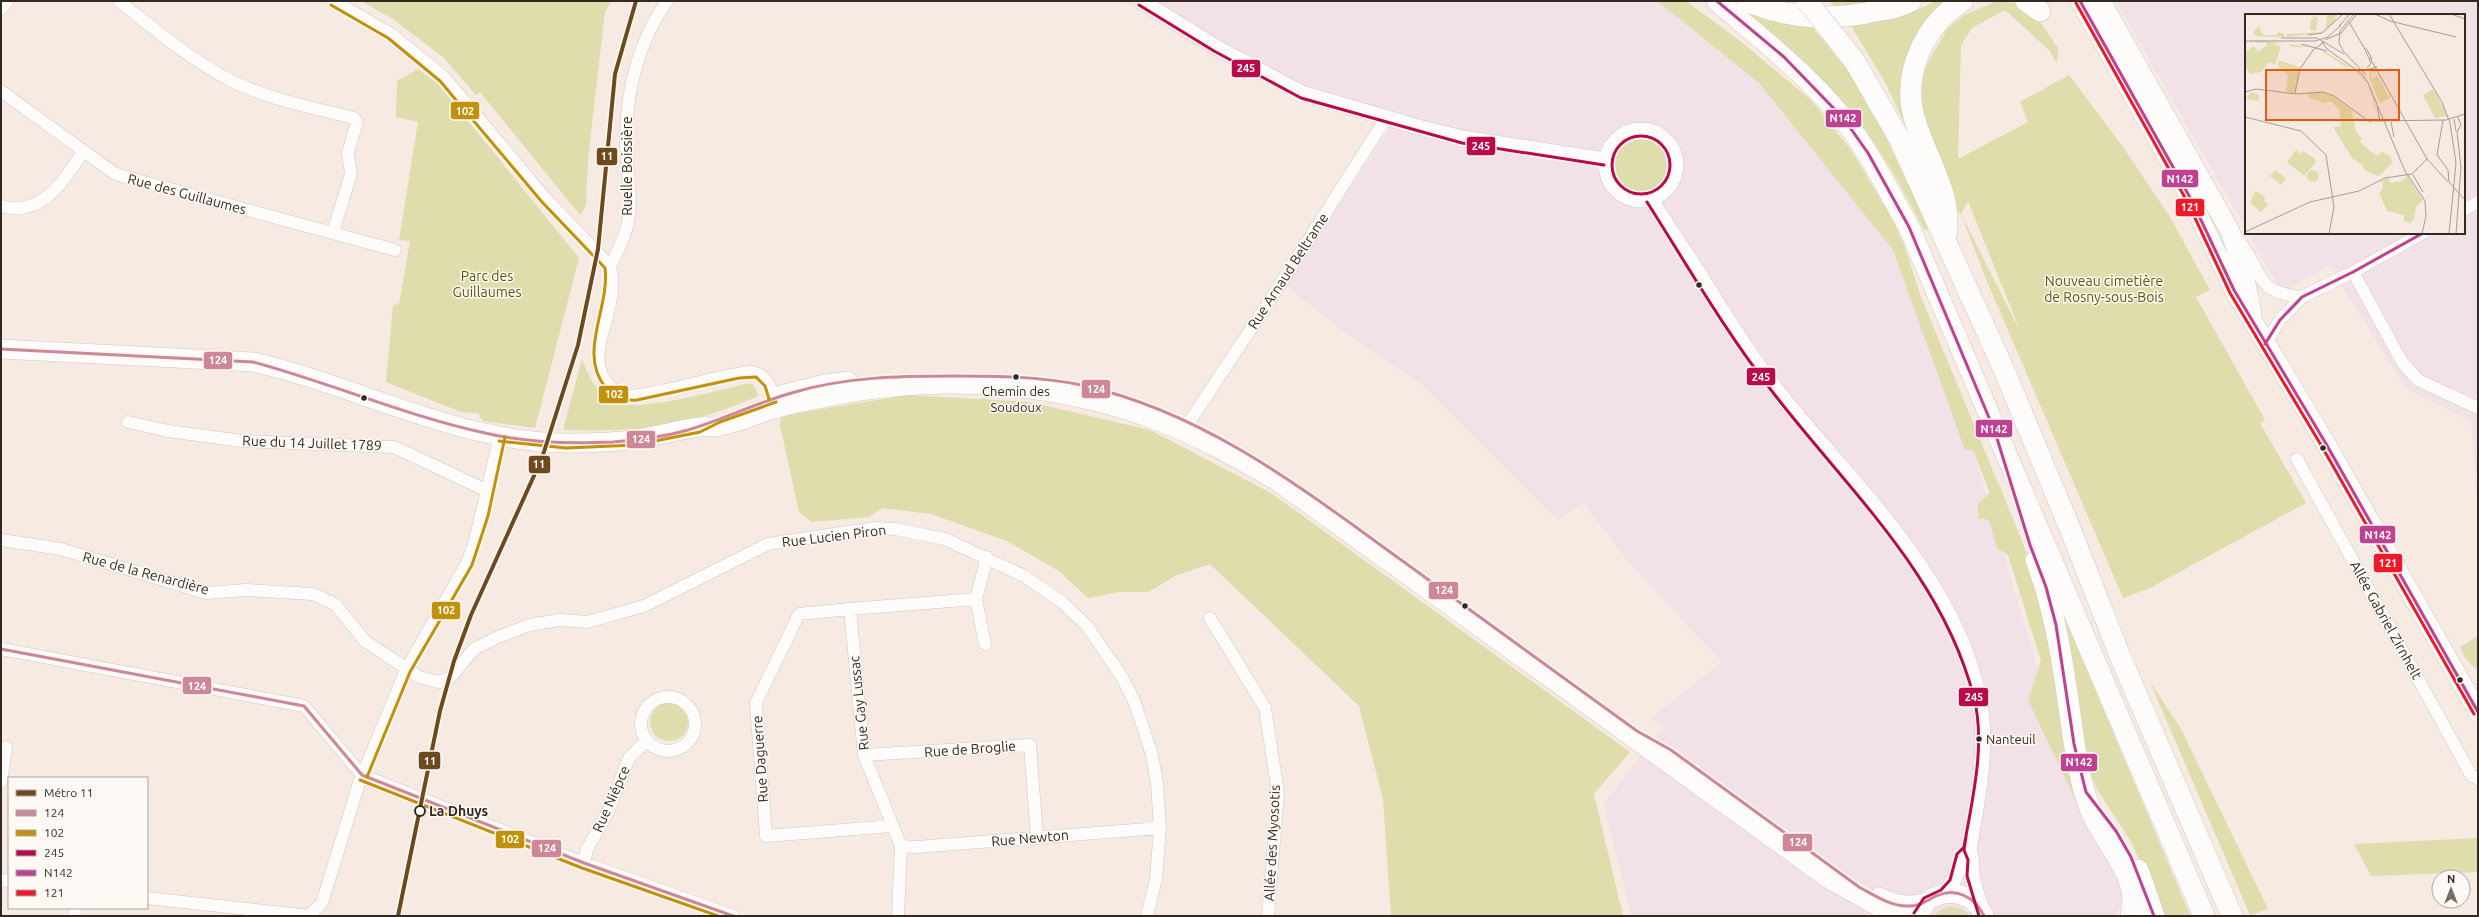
<svg xmlns="http://www.w3.org/2000/svg" width="2479" height="917" font-family="Ubuntu,sans-serif">
<style>
.commercial{fill:#f2e2e8}
.green{fill:#deddab;fill-rule:evenodd}
.lines{fill:none;stroke-linecap:round;stroke-linejoin:round}
.minor-casing{stroke:#d2c8c1;stroke-width:13}
.tertiary-casing{stroke:#d2c8c1;stroke-width:16}
.primary-casing{stroke:#d2c8c1;stroke-width:20}
.motorway-casing{stroke:#d2c8c1;stroke-width:22}
.minor{stroke:#fefcfb;stroke-width:12}
.tertiary{stroke:#fefcfb;stroke-width:15}
.primary{stroke:#fefcfb;stroke-width:19}
.motorway{stroke:#fefcfb;stroke-width:21}
.motorway-bridge-casing{stroke:#d2c8c1;stroke-width:22;stroke-linecap:butt}
.motorway-bridge{stroke:#fefcfb;stroke-width:21}
.bus-1-casing{stroke:#fff9f5;stroke-width:6}
.bus-2-casing{stroke:#fff9f5;stroke-width:6}
.bus-3-casing{stroke:#fff9f5;stroke-width:6}
.bus-4-casing{stroke:#fff9f5;stroke-width:6}
.bus-5-casing{stroke:#fff9f5;stroke-width:6}
.bus-1{stroke:#ce8796;stroke-width:3}
.bus-2{stroke:#c2910a;stroke-width:3}
.bus-3{stroke:#b90b4b;stroke-width:3}
.bus-4{stroke:#c04191;stroke-width:3}
.bus-5{stroke:#ed1b2a;stroke-width:3}
.metro-1-casing{stroke:#fff9f5;stroke-width:7}
.metro-1{stroke:#6e491e;stroke-width:4}
.bus-dot{fill:#332923;stroke:#fff9f5;stroke-width:1.5}
.stop-dot{fill:#fff9f5;stroke:#332923;stroke-width:2}
.labels{text-anchor:middle;dominant-baseline:central;stroke-width:3;stroke-linejoin:round;paint-order:stroke}
.bus-label{font-size:13px;fill:#332923;stroke:#fff9f5}
.street-label{font-size:14px;fill:#332923;stroke:#fff9f5}
.park-label{font-size:14px;fill:#555908;stroke:#fff9f5}
.stop-label{font-size:14px;font-weight:bold;fill:#332923;stroke:#fff9f5;text-anchor:start}
.inset-road{fill:none;stroke:#a89d96;stroke-width:1}
.view{fill:#e8590c;fill-opacity:0.15;stroke:#e8590c;stroke-width:2}
.inset-edge{fill:none;stroke:#332923;stroke-width:2}
.line-badge{stroke:#fff9f5;stroke-width:1.5}
.badge-label{font-size:11px;text-anchor:middle;font-weight:bold;fill:#fff}
</style>
<rect width="100%" height="100%" fill="#f6eae3"/>
<!-- commercial -->
<path class="commercial" d="M1123,1H1657L1759,83L1893,250L1973,450L2082,820L2116,877L2122,894L2121,905L2115,916H1631L1604,804L1663,727L1651,718L1722,662L1629,563L1583,502L1558,520L1421,384L1359,343L1286,286L1389,129L1219,60Z
M2116,1H2478V506L2471,421L2406,389L2329,265L2282,292L2248,233H2464V15H2246V229Z"/>
<!-- green -->
<path class="green" d="M361,1H611L605,12L588,158L586,206L580,215L480,92L476,95L443,57L393,19Z
M1657,1H1686L1740,41L1811,100L1851,150L1890,215L1903,242L1921,297L2023,543L2038,590L2045,626L2077,803L2028,700L2041,661L2008,555L1997,548L1989,520L1978,518V504L1990,493L1973,450H1965L1893,250L1759,83Z
M1830,1H1876L1837,9Z
M1937,1H1943L1920,30L1908,131L1885,82L1851,26L1900,17Z
M1997,1C2032,1 2040,23 2058,48L2057,63L2049,50L2005,10L1972,28L1961,45L1958,159L2028,122L2020,102L2069,75L2123,147L2170,217L2210,290L2196,297L2265,420L2260,423L2306,503L2150,588L2123,598L1986,279L1961,214L1951,205L1924,124L1920,91L1926,66L1947,29L1964,15ZM1968,201L2021,333L1961,214Z
M1747,13L1780,23L1813,28L1846,68L1876,116L1929,229L1924,230C1897,177 1868,126 1826,84C1802,59 1773,37 1747,13Z
M418,69L438,84L579,258L535,428L483,421L478,413L461,412L386,382L393,305L399,304L410,241L399,240L418,122L396,117L397,81Z
M1615 165a26 26 0 1 1 52 0a26 26 0 1 1-52 0Z
M582,359C589,378 597,394 617,403C639,412 720,390 746,384H753L759,396C740,403 721,411 702,417C657,431 610,431 563,430Z
M907,395L1029,402L1150,430L1271,493L1630,752L1594,794L1623,916H1391L1383,799L1359,706L1210,564L1177,575L1148,592H1119L1088,598L1059,571L1007,541L931,514L882,508L869,517L812,522L799,512L780,425L781,416Z
M2064,616L2190,915L2160,916L2147,876L2130,840L2098,791L2083,755L2062,620Z
M2478,636V671L2465,658L2460,647Z
M2150,682L2181,729L2268,909L2250,915Z
M650 722a19 19 0 1 1 38 0a19 19 0 1 1-38 0Z
M2478,838V872L2371,876L2354,844Z
M1951,906L1962,909L1971,916H1934L1940,910Z"/>
<g class="lines">
<!-- minor casing -->
<g class="minor-casing">
<path id="minor" d="M119,1C156,30 191,61 234,82C271,100 314,108 354,118L357,122L348,153L351,174L333,232
M334,1L391,34L444,77L546,199L610,266
M667,1C639,41 627,87 626,136C625,167 635,199 626,230C623,242 615,255 610,266C617,291 606,318 600,343C595,365 602,391 628,395C637,397 651,393 661,391C691,385 720,376 750,372C765,373 769,384 774,397
M1,9L8,1
M1,91L114,173L122,176L395,250
M1,206C43,218 63,180 84,151
M2464,210L2478,202
M2237,238C2264,270 2251,292 2302,297
M2353,272L2402,362L2418,380L2478,408
M2265,344L2280,320L2302,297L2353,272L2423,233
M128,422L168,431L242,441L394,447L488,491
M1188,424L1274,294L1386,118
M2297,459L2471,775L2478,779
M1,540L61,549L206,593L246,590L313,594L335,604L365,641L419,677L439,682L450,678L474,649L498,637L529,625L560,620L587,622L644,606L768,544L875,528L895,529L945,539L1024,576L1063,603L1087,626L1122,677L1135,703L1152,755L1157,783L1160,828L1156,879L1147,916
M976,599L985,644
M850,609L799,614L756,703L766,836L893,826
M1210,618L1265,708L1278,792L1268,916
M1,649L304,706L362,775
M641 724a27 27 0 1 1 54 0a27 27 0 1 1-54 0Z
M864,755L1030,745L1037,838
M362,775L584,863L733,916
M1,782L6,747
M901,846L917,847L1160,828
M584,863L587,849L608,812L629,758L647,740
M1,880L9,881
M147,898L311,916
M310,915L322,903L359,783L406,670L467,563L474,545L500,436
M74,916L76,908
M898,916L901,846L864,755L850,609L976,599L987,557"/>
</g>
<!-- tertiary casing -->
<g class="tertiary-casing">
<path id="tertiary" d="M1142,1L1216,47L1302,93L1418,127L1463,138L1605,160
M1606 165a35 35 0 1 1 70 0a35 35 0 1 1-70 0Z
M1651,199C1666,225 1684,250 1700,275C1724,314 1748,353 1776,389C1850,483 1956,577 1979,699C1989,749 1977,801 1969,850C1973,860 1971,865 1972,875C1974,887 1978,898 1982,910
M1944,894C1958,881 1956,862 1969,850"/>
</g>
<!-- primary casing -->
<g class="primary-casing">
<path id="primary" d="M2080,1L2192,201L2234,290L2325,442L2478,712
M2101,1L2230,231L2243,270L2252,313
M1,349L253,362C359,386 456,442 567,443C590,443 613,443 636,439C657,436 678,430 699,427C706,426 713,428 720,426C737,423 754,415 771,410C792,403 816,400 838,395C943,374 1058,383 1158,421C1200,437 1239,459 1277,481L1829,879L1895,916
M781,395L820,385L848,381
M1879,897C1896,905 1909,908 1927,902
M1920,913C1932,884 1974,889 1984,916"/>
</g>
<!-- motorway casing -->
<g class="motorway-casing">
<path id="motorway" d="M1717,1C1761,38 1808,75 1844,120C1870,152 1888,191 1909,227L2204,916
M1747,1C1789,19 1832,21 1876,11C1888,9 1900,7 1911,1
M2026,1L2040,11
M1855,62L1899,138L2004,370L2069,526L2120,656L2232,916
M1947,231C1947,221 1947,210 1945,201C1938,172 1922,146 1914,117C1902,73 1925,24 1963,1
M2036,560C2054,608 2062,657 2069,707C2074,741 2078,779 2091,811C2105,845 2142,877 2131,916
M2138,870L2154,916"/>
</g>
<!-- minor -->
<use href="#minor" class="minor"/>
<!-- tertiary -->
<use href="#tertiary" class="tertiary"/>
<!-- primary -->
<use href="#primary" class="primary"/>
<!-- motorway -->
<use href="#motorway" class="motorway"/>
<!-- motorway-bridge casing -->
<g class="motorway-bridge-casing">
<path id="motorway-bridge" d="M1807,1L1855,62"/>
</g>
<!-- motorway-bridge -->
<use href="#motorway-bridge" class="motorway-bridge"/>
<!-- bus-1 casing -->
<g class="bus-1-casing">
<path id="bus-1" d="M1,349L253,362C331,383 406,416 485,433C527,443 570,444 613,442C638,440 663,437 688,430C724,419 758,402 795,392C846,377 899,376 952,376C995,376 1038,376 1081,385C1205,412 1303,489 1404,562C1482,618 1559,675 1637,731L1671,750L1859,887C1874,895 1890,906 1907,906C1919,907 1926,901 1936,896C1956,887 1975,897 1984,916
M1,649L304,706L362,775
M362,775L584,863L733,916"/>
</g>
<!-- bus-2 casing -->
<g class="bus-2-casing">
<path id="bus-2" d="M331,5L388,38L440,81L542,202L605,268C610,308 577,354 606,388C614,397 625,401 637,400L739,378L756,377L765,386L769,399
M499,441L566,448L635,445L700,432L720,422L776,402
M367,777L410,672L472,565L488,516L505,437
M360,780L582,868L718,916"/>
</g>
<!-- bus-3 casing -->
<g class="bus-3-casing">
<path id="bus-3" d="M1139,5L1214,51L1301,98L1462,143L1604,165
M1612 165a29 29 0 1 1 58 0a29 29 0 1 1-58 0Z
M1647,202C1687,265 1725,331 1771,390C1846,488 1943,575 1974,698C1986,745 1972,800 1964,847L1957,854L1950,880L1941,890L1924,898L1914,913
M1966,837L1964,850L1968,860L1967,876L1979,916"/>
</g>
<!-- bus-4 casing -->
<g class="bus-4-casing">
<path id="bus-4" d="M1717,1L1784,57L1844,119L1868,153L1909,227L1995,432L2030,545L2046,587L2056,625L2074,744L2086,792L2116,831L2131,857L2154,916
M2080,1L2192,201L2234,290L2325,442L2478,712
M2265,344L2280,320L2302,297L2353,272L2423,233"/>
</g>
<!-- bus-5 casing -->
<g class="bus-5-casing">
<path id="bus-5" d="M2076,3L2188,203L2230,293L2321,445L2474,714"/>
</g>
<!-- bus-1 -->
<use href="#bus-1" class="bus-1"/>
<!-- bus-2 -->
<use href="#bus-2" class="bus-2"/>
<!-- bus-3 -->
<use href="#bus-3" class="bus-3"/>
<!-- bus-4 -->
<use href="#bus-4" class="bus-4"/>
<!-- bus-5 -->
<use href="#bus-5" class="bus-5"/>
<!-- metro-1 casing -->
<g class="metro-1-casing">
<path id="metro-1" d="M398,916L440,711L454,661L471,615L542,458L578,345L598,249L615,74L636,1"/>
</g>
<!-- metro-1 -->
<use href="#metro-1" class="metro-1"/>
</g>
<!-- markers -->
<g class="bus-dot">
<circle cx="1699" cy="285" r="3.5"/>
<circle cx="1016" cy="377" r="3.5"/>
<circle cx="364" cy="398" r="3.5"/>
<circle cx="2323" cy="448" r="3.5"/>
<circle cx="1465" cy="606" r="3.5"/>
<circle cx="2460" cy="680" r="3.5"/>
<circle cx="1979" cy="739" r="3.5"/>
</g>
<circle class="stop-dot" cx="420" cy="811" r="5"/>
<g class="labels">
<!-- bus labels -->
<g class="bus-label">
<text x="1016" y="391">Chemin des<tspan x="1016" dy="16">Soudoux</tspan></text>
<text x="1986" y="739" text-anchor="start">Nanteuil</text>
</g>
<!-- street labels -->
<g class="street-label">
<text transform="translate(627 166) rotate(-90)">Ruelle Boissière</text>
<text transform="translate(187 194) rotate(15)">Rue des Guillaumes</text>
<text transform="translate(1288 271) rotate(-57)">Rue Arnaud Beltrame</text>
<text transform="translate(312 443) rotate(2)">Rue du 14 Juillet 1789</text>
<text transform="translate(834 536) rotate(-7)">Rue Lucien Piron</text>
<text transform="translate(146 573) rotate(15)">Rue de la Renardière</text>
<text transform="translate(2386 620) rotate(61)">Allée Gabriel Zirnhelt</text>
<text transform="translate(859 703) rotate(-96)">Rue Gay Lussac</text>
<text transform="translate(970 749) rotate(-4)">Rue de Broglie</text>
<text transform="translate(760 759) rotate(-94)">Rue Daguerre</text>
<text transform="translate(611 799) rotate(-66)">Rue Niépce</text>
<text transform="translate(1030 838) rotate(-5)">Rue Newton</text>
<text transform="translate(1272 843) rotate(-87)">Allée des Myosotis</text>
</g>
<!-- park labels -->
<g class="park-label">
<text x="487" y="276">Parc des<tspan x="487" dy="16">Guillaumes</tspan></text>
<text x="2104" y="281">Nouveau cimetière<tspan x="2104" dy="16">de Rosny-sous-Bois</tspan></text>
</g>
<!-- stop labels -->
<g class="stop-label">
<text x="429" y="811">La Dhuys</text>
</g>
</g>
<!-- overview -->
<g transform="translate(2245 14)">
<rect width="220" height="220" fill="#f6eae3"/>
<path d="M82,0H90L91,7L97,0L87,11L75,19L41,23L42,20L76,18L81,14ZM67,2L73,3L71,17L65,16L66,5H69ZM14,12L18,21H31L34,18L39,20V23L11,22L8,18ZM17,26L41,30L26,29L36,33L30,51L24,48L16,58L5,60L0,52V38L9,32L13,38L22,31L21,29L2,28L0,34V28ZM44,30L75,34L114,59L123,70L130,88L132,100L123,70L109,56L103,52L102,54L71,33H46ZM33,46L55,53L52,68L33,52ZM129,56L131,60L127,58L126,65L132,61L145,84L135,89L124,63L125,58ZM43,60L52,70L49,80L41,77ZM188,75L200,96L203,102L190,104L178,81ZM6,78L14,81V87L1,85ZM76,78L89,83L108,97L107,99L111,118L117,125L115,128L125,137L133,142L137,138L144,141L148,148L134,162L121,157L116,150L107,144L91,118L89,113L96,112L94,95L86,87L79,89L64,84L63,79ZM51,136L56,140L58,137L70,145V149L59,162L42,148ZM30,156L41,164L36,171L25,162ZM62 162a6 6 0 1 1 12 0a6 6 0 1 1-12 0ZM162,161L178,186L171,193L169,205L165,209L159,207V201L142,197L134,179L138,174V169L135,168L143,163L145,169L158,167ZM10,177L20,183L19,187L23,190L16,198L5,189Z" fill="#deddab"/>
<path class="inset-road" d="M109,0L95,17L94,29L99,38L121,61M130,0L145,7L211,23M144,0L197,88L205,109L211,149L204,220M206,0L220,5M104,8L118,32M94,12L105,0M63,21L77,19L98,0M36,24H72L99,40M80,26L96,19L112,0M0,27H70L83,23L96,11M77,28L82,35L117,60L123,69L160,157L180,187L181,202L177,220M56,30L82,37M118,31L126,49L122,54M121,34L127,45M125,44L182,145L203,168M117,57L132,53M0,78L11,75L51,80L78,78L89,82L125,108L128,106L124,107M50,79L55,55L68,36L79,28M132,92L135,107M0,103L56,117L81,141L89,193L84,220M209,105L211,117M198,106L192,141L203,156L204,168M128,107L201,106L220,100M146,108L149,123M168,161L178,178M204,168L220,186M0,218L65,188L114,177L140,164L167,160L182,145M211,220L216,153L212,118L216,111L213,103"/>
<path class="view" d="M21,56H154V106H21Z"/>
<rect width="220" height="220" class="inset-edge"/>
</g>
<g class="line-badge">
<rect x="1231" y="59" width="30" height="19" rx="4" fill="#b90b4b"/>
<rect x="450" y="101" width="30" height="19" rx="4" fill="#c2910a"/>
<rect x="1825" y="109" width="37" height="19" rx="4" fill="#c04191"/>
<rect x="1466" y="136" width="30" height="20" rx="4" fill="#b90b4b"/>
<rect x="596" y="147" width="22" height="19" rx="4" fill="#6e491e"/>
<rect x="2161" y="169" width="38" height="19" rx="4" fill="#c04191"/>
<rect x="2175" y="198" width="30" height="19" rx="4" fill="#ed1b2a"/>
<rect x="203" y="351" width="30" height="19" rx="4" fill="#ce8796"/>
<rect x="1746" y="367" width="30" height="19" rx="4" fill="#b90b4b"/>
<rect x="1081" y="379" width="30" height="20" rx="4" fill="#ce8796"/>
<rect x="598" y="385" width="31" height="19" rx="4" fill="#c2910a"/>
<rect x="1975" y="419" width="38" height="19" rx="4" fill="#c04191"/>
<rect x="626" y="430" width="30" height="19" rx="4" fill="#ce8796"/>
<rect x="528" y="455" width="23" height="19" rx="4" fill="#6e491e"/>
<rect x="2359" y="525" width="37" height="19" rx="4" fill="#c04191"/>
<rect x="2373" y="553" width="30" height="20" rx="4" fill="#ed1b2a"/>
<rect x="1428" y="581" width="31" height="19" rx="4" fill="#ce8796"/>
<rect x="431" y="601" width="30" height="19" rx="4" fill="#c2910a"/>
<rect x="182" y="676" width="30" height="19" rx="4" fill="#ce8796"/>
<rect x="1958" y="687" width="31" height="20" rx="4" fill="#b90b4b"/>
<rect x="418" y="751" width="23" height="19" rx="4" fill="#6e491e"/>
<rect x="2060" y="753" width="38" height="19" rx="4" fill="#c04191"/>
<rect x="495" y="830" width="30" height="19" rx="4" fill="#c2910a"/>
<rect x="1782" y="833" width="31" height="19" rx="4" fill="#ce8796"/>
<rect x="531" y="839" width="31" height="19" rx="4" fill="#ce8796"/>
</g>
<g class="badge-label">
<text x="1246" y="72">245</text>
<text x="465" y="115">102</text>
<text x="1843" y="122">N142</text>
<text x="1481" y="150">245</text>
<text x="607" y="160">11</text>
<text x="2180" y="183">N142</text>
<text x="2190" y="211">121</text>
<text x="218" y="364">124</text>
<text x="1761" y="381">245</text>
<text x="1096" y="393">124</text>
<text x="614" y="398">102</text>
<text x="1994" y="433">N142</text>
<text x="641" y="443">124</text>
<text x="539" y="468">11</text>
<text x="2378" y="539">N142</text>
<text x="2388" y="567">121</text>
<text x="1444" y="594">124</text>
<text x="446" y="614">102</text>
<text x="197" y="690">124</text>
<text x="1974" y="701">245</text>
<text x="430" y="765">11</text>
<text x="2079" y="766">N142</text>
<text x="510" y="843">102</text>
<text x="1798" y="846">124</text>
<text x="547" y="852">124</text>
</g>
<!-- border -->
<rect width="2479" height="917" fill="none" stroke="#332923" stroke-width="4"/>
<!-- legend -->
<rect x="8" y="777" width="140" height="132" fill="#fff9f5" stroke="#ada6a1"/>
<rect x="16" y="790" width="20" height="6" fill="#6e491e" stroke="#ada6a1"/>
<text x="44" y="797" font-size="12" fill="#332923">Métro 11</text>
<rect x="16" y="810" width="20" height="6" fill="#ce8796" stroke="#ada6a1"/>
<text x="44" y="817" font-size="12" fill="#332923">124</text>
<rect x="16" y="830" width="20" height="6" fill="#c2910a" stroke="#ada6a1"/>
<text x="44" y="837" font-size="12" fill="#332923">102</text>
<rect x="16" y="850" width="20" height="6" fill="#b90b4b" stroke="#ada6a1"/>
<text x="44" y="857" font-size="12" fill="#332923">245</text>
<rect x="16" y="870" width="20" height="6" fill="#c04191" stroke="#ada6a1"/>
<text x="44" y="877" font-size="12" fill="#332923">N142</text>
<rect x="16" y="890" width="20" height="6" fill="#ed1b2a" stroke="#ada6a1"/>
<text x="44" y="897" font-size="12" fill="#332923">121</text>
<!-- north arrow -->
<g transform="translate(2451 889)"><circle r="19" fill="#fff9f5" stroke="#ada6a1"/>
<path d="M0-3L7 15L0 10L-7 15Z" fill="#776d66"/>
<text y="-6" font-size="11" font-weight="bold" text-anchor="middle" fill="#332923">N</text>
</g>
</svg>
